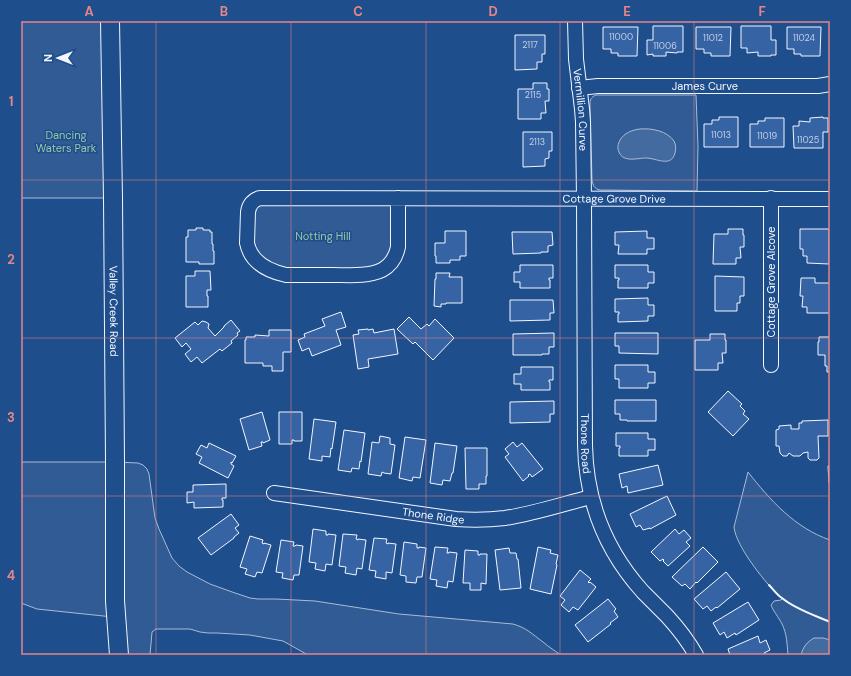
<svg xmlns="http://www.w3.org/2000/svg" width="851" height="676" font-family="'DM Sans',sans-serif">
<style>
.green{fill:#305b95;stroke:#a8bbd7}
.water{fill:#446ba0;stroke:#a8bbd7}
.building{fill:#3563a3;stroke:#f2f6ff}
.lines{fill:none;stroke-linecap:round;stroke-linejoin:round}
.minor-casing{stroke:#f2f6ff;stroke-width:16}
.major-casing{stroke:#f2f6ff;stroke-width:20}
.minor{stroke:#1f4e8c;stroke-width:14}
.major{stroke:#1f4e8c;stroke-width:18}
.wall{stroke:#f2f6ff;stroke-width:2}
.grid{fill:none;stroke:#e38589;stroke-width:1;stroke-opacity:0.55}
.labels{text-anchor:middle;dominant-baseline:central;stroke-width:3;stroke-linejoin:round;paint-order:stroke}
.number-label{font-size:9px;fill:#c3d1e8}
.street-label{font-size:11px;fill:#f2f6ff;stroke:#1f4e8c}
.park-label{font-size:11px;fill:#97c8a6;stroke:#1f4e8c}
.neatline{fill:none;stroke:#e38589;stroke-width:1.5}
.grid-label{font-size:13px;text-anchor:middle;font-weight:bold;fill:#e38589}
</style>
<rect width="100%" height="100%" fill="#1f4e8c"/>
<!-- green -->
<path class="green" d="M21,21H110L113,198H21Z
M596,95H696L698,146L697,191L600,190C594,189 593,185 592,180L590,104C590,100 591,97 596,95Z
M398,198V247L387,266L286,275L250,252L254,200Z
M21,462H115L138,463L143,465L147,469L149,474L155,518L159,529L172,558L179,566L187,572L210,584L235,593L250,598L258,599H276L315,601L399,614L513,624C527,628 532,634 543,642C549,647 555,651 561,655H308L283,641L250,635L217,633H208L200,632L190,629H156L152,632L150,655H119L113,617L37,609L21,603Z
M748,472C770,500 795,528 830,540V655H788C787,644 787,634 782,624C779,618 772,609 771,605L774,601L781,600L782,599C767,585 736,547 734,527Z"/>
<!-- water -->
<path class="water" d="M640,129C652,128 667,131 674,141C676,145 676,149 675,153C671,168 656,158 646,158C638,158 623,163 619,152C617,148 618,144 620,140C624,133 632,130 640,129Z
M814,638H823L830,640V655H801C803,647 807,642 814,638Z"/>
<!-- building -->
<path class="building" d="M653,26H683V52H677V53L666,52V56H653V54L647,55V40H653Z
M741,26H771V40H776V55H771V56H758V52L747,53V48H741Z
M603,27H638L637,56H618V53H611V49H603Z
M696,27H731L730,56H711V53H704V49H696Z
M787,27H821L820,56H801V54H794V49H787Z
M515,35H545V54H542V62H537V69L515,70Z
M533,83H547V89H549V101H545L546,113H541V119H518V89H533Z
M719,117H738V147H704V124H712V120H719Z
M823,117V118H828V132H823V148H794L793,126H799V121L810,122V118Z
M765,118H784V147H750V124H758V121H765Z
M523,132H552V151H549V158L545,159V166L523,167Z
M196,228H203V230H210V232H212V244H213V251H214V264H199V262H186V237H188V230H196Z
M728,229H743V235H744V247H740L741,258H736V264H713L714,234H728Z
M800,229H829V264L807,263V256H803V249H800Z
M445,231H466V256H460V260H450V263H436V256H435V243H445Z
M647,231V238H654V249H647V254H618L619,245H615V232Z
M512,232H552L553,245L548,246V252H541V253L513,254Z
M520,265H553V278H549V280H550V288H520V282H514V272H520Z
M615,265H648V272H654V283H648V288H618V280H619V278H615Z
M195,271H210L211,290H207V296H208V307H186V276H195Z
M436,273H450L449,277H462V303H446V304H441V307L434,306L435,279H436Z
M715,276L744,277V296H740V303H737V311H715Z
M801,278H815V283H830V313H807V307H802L803,296H800Z
M648,298V305H654V316H648V321L618,322V314H619V312H615V299Z
M510,300H553L554,313H550V320L510,321Z
M341,312L346,327L336,330L341,345L312,356L309,348L302,351L298,340L305,337L304,334L325,326L322,319Z
M409,317L421,329L427,324L429,326L435,319L454,338L433,360L415,342L413,344L397,329Z
M231,320L240,331L237,333L238,335L231,341L232,343L222,351L220,349L202,363L197,357L191,362L185,354L191,349L186,343L182,347L175,338L195,322L198,325L202,321L206,322L209,324L208,328L215,336L224,327V326Z
M368,329V330L373,329L374,333L394,329L398,354L368,359L369,367L358,369L353,335L359,334L358,330Z
M269,330H291V352H283V371H272V366H263V363H245V340H246V337H255V335L269,336Z
M554,333V347H549V354H542V355H513V334Z
M615,333H658V354L619,353V346H615Z
M710,334H725V340H726V353H722L723,363H718V370H695V340H710Z
M819,337H830V372H827V366H825V355H818V342H819Z
M615,365H648V372H655V383H648V388H619V379H615Z
M521,367H553V380H549V382H550V390H521V384H514V374H521Z
M728,391L742,404L740,406L745,411L743,414L749,419L733,436L708,412Z
M615,400H656V421H627V420H620V414H615Z
M554,401V414H550V422L510,423V402Z
M262,412L270,440L263,443V442H261L262,446L249,450L240,419Z
M279,412H302V441H294V440H292V444H279Z
M314,419L336,422L332,449L331,448L330,457L322,456V461L309,459Z
M828,420V436H818L819,458L817,460H810L808,458V452L803,453L800,456H793L789,453L787,456H783L780,453L779,446H776V430L779,429V426L791,425V429H799V423H802V421Z
M344,430L365,433L361,462L360,461L359,469L352,468L351,472L338,470Z
M616,433H648V439H655V450H648V456H619V448H620V446H616Z
M380,436L390,438V444L395,445L391,474L384,473L382,472L381,476L368,474L372,442L379,443Z
M405,437L426,440L420,478L413,477L412,481L399,478Z
M513,442L517,447L522,443L543,469L532,477L530,474L528,475L529,476L523,481L505,457L509,454L505,449Z
M209,443L236,456L232,463L231,462V464L234,466L228,478L199,463L202,457L196,454L201,445L207,448Z
M435,443L457,446L453,473H452L450,481L443,480L442,485L430,483Z
M465,448H487V476H486V484H479V489H466Z
M658,465L663,485L628,493L627,486L622,488L619,474Z
M828,466H830V483H829Z
M226,484V498H222V500H223V507L194,508V502L187,503V492H193V485Z
M667,496L676,515L650,529V528L643,530L640,525L636,527L630,514Z
M231,514L239,525L235,528L239,533L234,537V538L211,555L198,538Z
M313,529L326,531V535H328V534L336,535L332,565L326,564L325,571L315,569L316,563L309,562Z
M675,529L679,534L684,530L691,538L686,542L690,546L668,566L663,561L664,560L663,559L660,561L651,552Z
M343,534L357,535L356,539L358,540V539L366,540L362,569L357,568L356,575L345,573L346,567L339,566Z
M250,536L263,540L262,543L264,544V543L271,545L262,573L257,572L255,577L245,574L247,569L240,567Z
M374,538L387,539L386,543L388,544V543L396,544L392,573L386,572V579L375,577L376,571L369,570Z
M281,540L294,542L293,546H295L296,545L303,546L299,575H294L293,580L282,578L283,573L276,572Z
M404,542L417,544V548H419V547L426,548L422,577H417L416,583L406,582V576L400,575Z
M435,547L448,548L447,553H449V552L457,553L453,582L448,581L447,588L436,586L437,580L430,579Z
M538,547L551,550L550,553L558,555L556,564L557,565L551,594L530,589Z
M703,547L718,562L697,583L696,582L690,589L685,584L682,586L672,577Z
M509,548L510,553H516L517,559H518L521,588L500,590L495,550Z
M465,550L478,551V555H480V554H487L486,584L481,583V590H470V583H463Z
M580,570L591,579L588,582L589,583L590,582L596,587L578,610L573,607L569,612L561,605L565,600L560,596Z
M726,572L740,589L717,608L716,607L711,611L707,606L703,609L694,599Z
M608,599L616,609L614,611L618,617L610,623L611,624L588,642L575,625Z
M748,602L759,620L736,635L735,633L727,638L724,632L720,635L713,623Z
M758,636L760,643L766,640L770,650L764,653L765,655H730L728,649Z"/>
<g class="lines">
<!-- minor casing -->
<g class="minor-casing">
<g id="minor">
<path id="s1" d="M575,21L576,59L582,109L583,122L584,199L585,445C586,501 606,551 643,592C651,600 659,608 667,616C678,628 688,641 696,655"/>
<path id="s2" d="M579,88L598,86H818L830,84"/>
<path id="s3" d="M398,198V247C396,257 391,265 382,270C367,277 348,275 333,275C317,275 301,275 286,275C268,271 251,263 247,243L248,212C249,205 253,199 261,198L830,199"/>
<path d="M771,365V198"/>
<path id="s4" d="M274,493L456,519C472,520 488,520 505,518C533,514 563,504 591,497"/>
</g>
</g>
<!-- major casing -->
<g class="major-casing">
<g id="major">
<path id="s5" d="M110,21L113,198L115,462V601L119,655"/>
</g>
</g>
<!-- minor -->
<use href="#minor" class="minor"/>
<!-- major -->
<use href="#major" class="major"/>
<!-- wall -->
<path class="wall" d="M769,585C773,589 777,595 782,598C795,609 814,615 830,622"/>
</g>
<!-- grid -->
<path class="grid" d="M156,21V655M291,21V655M426,21V655M560,21V655M694,21V655M21,180H830M21,338H830M21,496H830"/>
<g class="labels">
<!-- number labels -->
<g class="number-label">
<text x="621" y="37">11000</text>
<text x="713" y="38">11012</text>
<text x="804" y="38">11024</text>
<text x="530" y="45">2117</text>
<text x="665" y="46">11006</text>
<text x="533" y="95">2115</text>
<text x="721" y="135">11013</text>
<text x="767" y="136">11019</text>
<text x="808" y="140">11025</text>
<text x="537" y="142">2113</text>
</g>
<!-- street labels -->
<g class="street-label">
<text stroke="none"><textPath href="#s2" startOffset="126">James Curve</textPath></text>
<text stroke="none"><textPath href="#s1" startOffset="89">Vermillion Curve</textPath></text>
<text stroke="none"><textPath href="#s3" startOffset="633">Cottage Grove Drive</textPath></text>
<text transform="translate(771 282) rotate(-90)">Cottage Grove Alcove</text>
<text stroke="none"><textPath href="#s5" startOffset="290">Valley Creek Road</textPath></text>
<text stroke="none"><textPath href="#s1" startOffset="423">Thone Road</textPath></text>
<text stroke="none"><textPath href="#s4" startOffset="161">Thone Ridge</textPath></text>
</g>
<!-- park labels -->
<g class="park-label">
<text x="66" y="135">Dancing<tspan x="66" dy="13">Waters Park</tspan></text>
<text x="323" y="236">Notting Hill</text>
</g>
</g>
<!-- border -->
<rect width="851" height="676" fill="none" stroke="#1f4e8c" stroke-width="44"/>
<!-- north arrow -->
<g transform="translate(58 58) rotate(270)" stroke="#1f4e8c" stroke-width="3" paint-order="stroke">
<path d="M0-3L7 15L0 10L-7 15Z" fill="#f2f6ff"/>
<text y="-6" font-size="11" font-weight="bold" text-anchor="middle" fill="#f2f6ff">N</text>
</g>
<rect x="22" y="22" width="807" height="632" class="neatline"/>
<g class="grid-label">
<text x="89" y="16">A</text>
<text x="224" y="16">B</text>
<text x="358" y="16">C</text>
<text x="493" y="16">D</text>
<text x="627" y="16">E</text>
<text x="762" y="16">F</text>
<text x="11" y="106">1</text>
<text x="11" y="264">2</text>
<text x="11" y="422">3</text>
<text x="11" y="580">4</text>
</g>
</svg>
